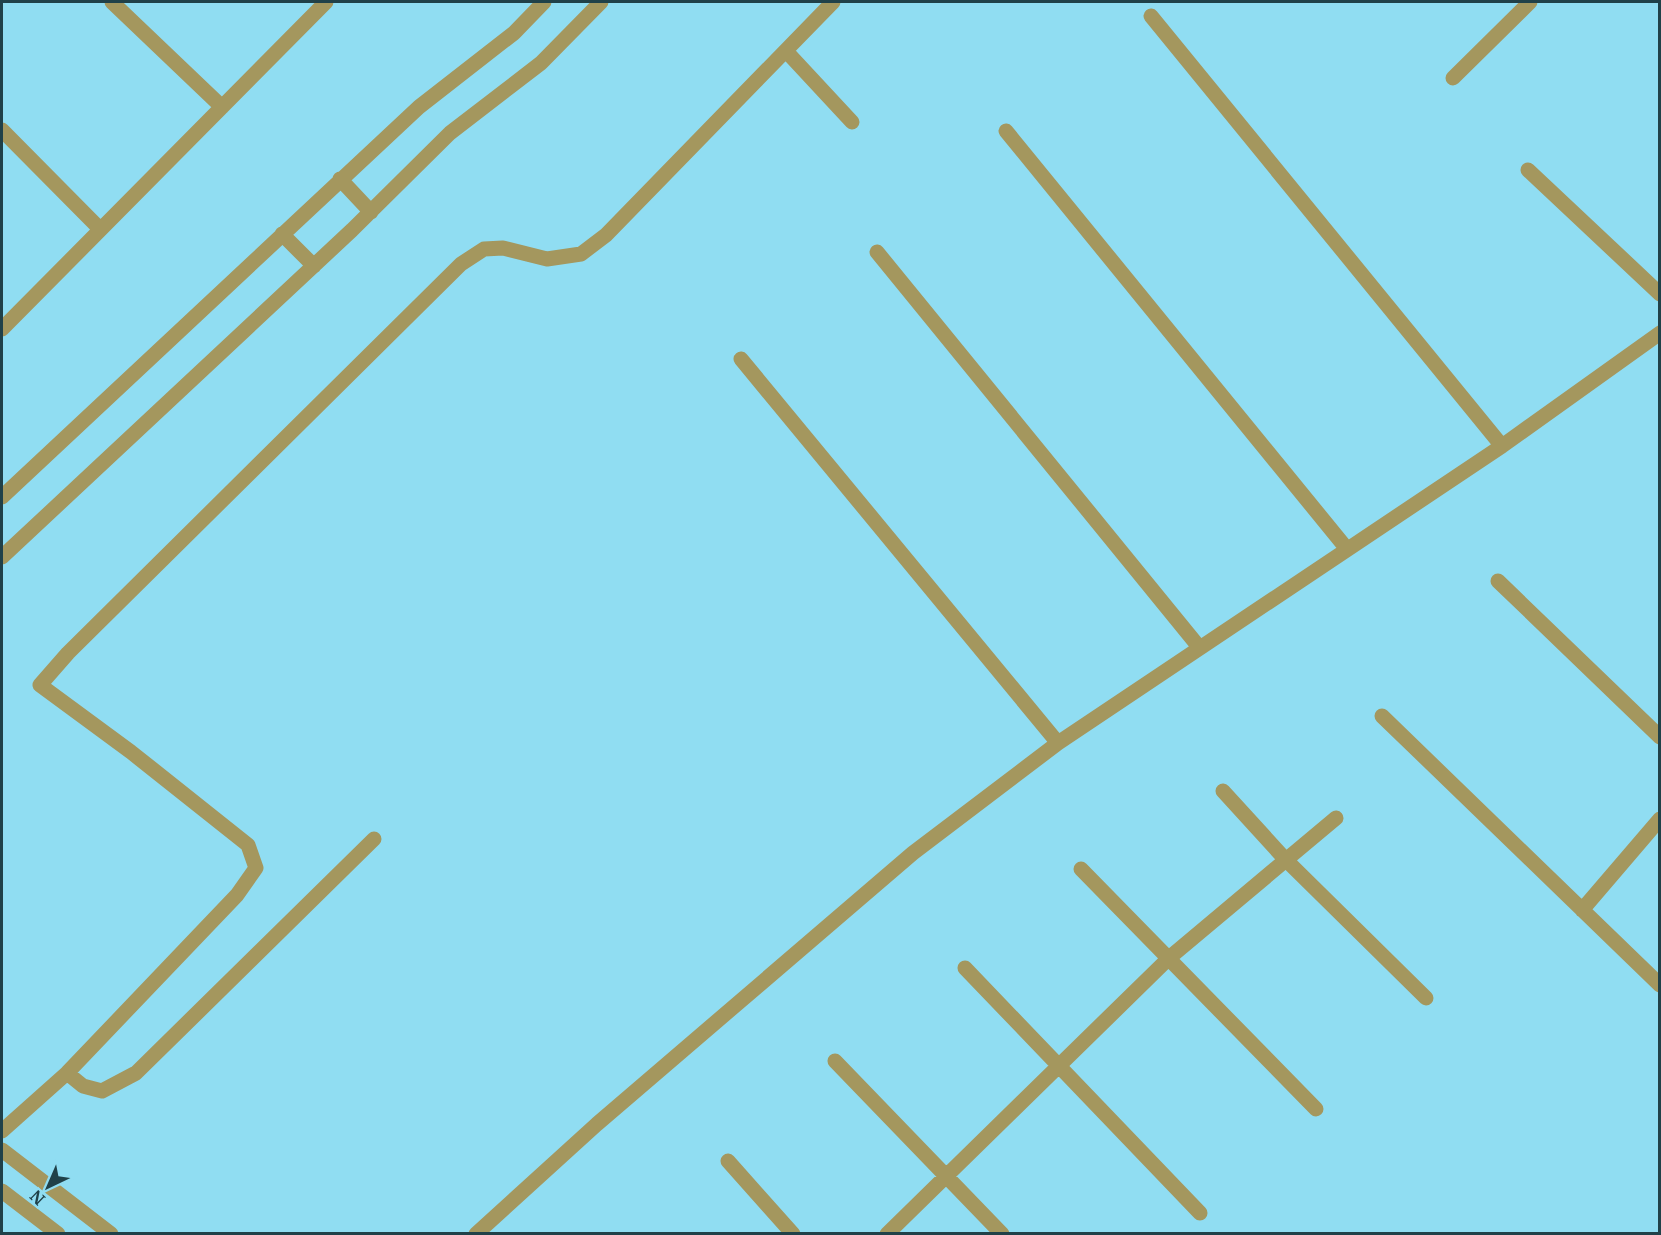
<svg xmlns="http://www.w3.org/2000/svg" width="1661" height="1235" font-family="Merriweather,serif">
<style>
.lines{fill:none;stroke-linecap:round;stroke-linejoin:round}
.minor{stroke:#a4975e;stroke-width:15}
.tertiary{stroke:#a4975e;stroke-width:15}
</style>
<rect width="100%" height="100%" fill="#90ddf2"/>
<g class="lines">
<!-- minor -->
<path class="minor" d="M112,2L222,107
M1151,16L1502,446
M786,51L852,122
M1453,78L1530,2
M2,130L100,229
M1006,131L1347,549
M1528,170L1660,294
M340,179L371,212
M282,234L314,266
M877,252L1199,647
M2,329L326,2
M741,359L1058,743
M2,497L419,107L514,33L544,2
M2,557L352,230L450,133L541,63L601,2
M1498,581L1660,737
M1382,716L1660,985
M1223,791L1285,859L1426,998
M1081,869L1316,1109
M1582,910L1660,819
M965,968L1200,1213
M835,1061L1002,1234
M67,1073L83,1086L102,1091L136,1073L374,839
M2,1131L67,1073L237,895L256,868L248,845L131,752L40,685L68,653L461,264L484,249L503,248L547,259L581,254L606,235L833,2
M728,1161L793,1234
M476,1234L597,1124L913,853L1058,743L1502,446L1660,333
M887,1234L1169,958L1336,818"/>
<!-- tertiary -->
<path class="tertiary" d="M2,1150L111,1234
M2,1191L58,1234"/>
</g>
<!-- border -->
<rect width="1661" height="1235" fill="none" stroke="#204149" stroke-width="6"/>
<!-- north arrow -->
<g transform="translate(48 1187) rotate(224)" stroke="#90ddf2" stroke-width="4.5" paint-order="stroke">
<path d="M0-4.5L10 22L0 15L-10 22Z" fill="#204149"/>
<text y="-9" font-size="16" font-weight="bold" text-anchor="middle" fill="#204149">N</text>
</g>
</svg>
